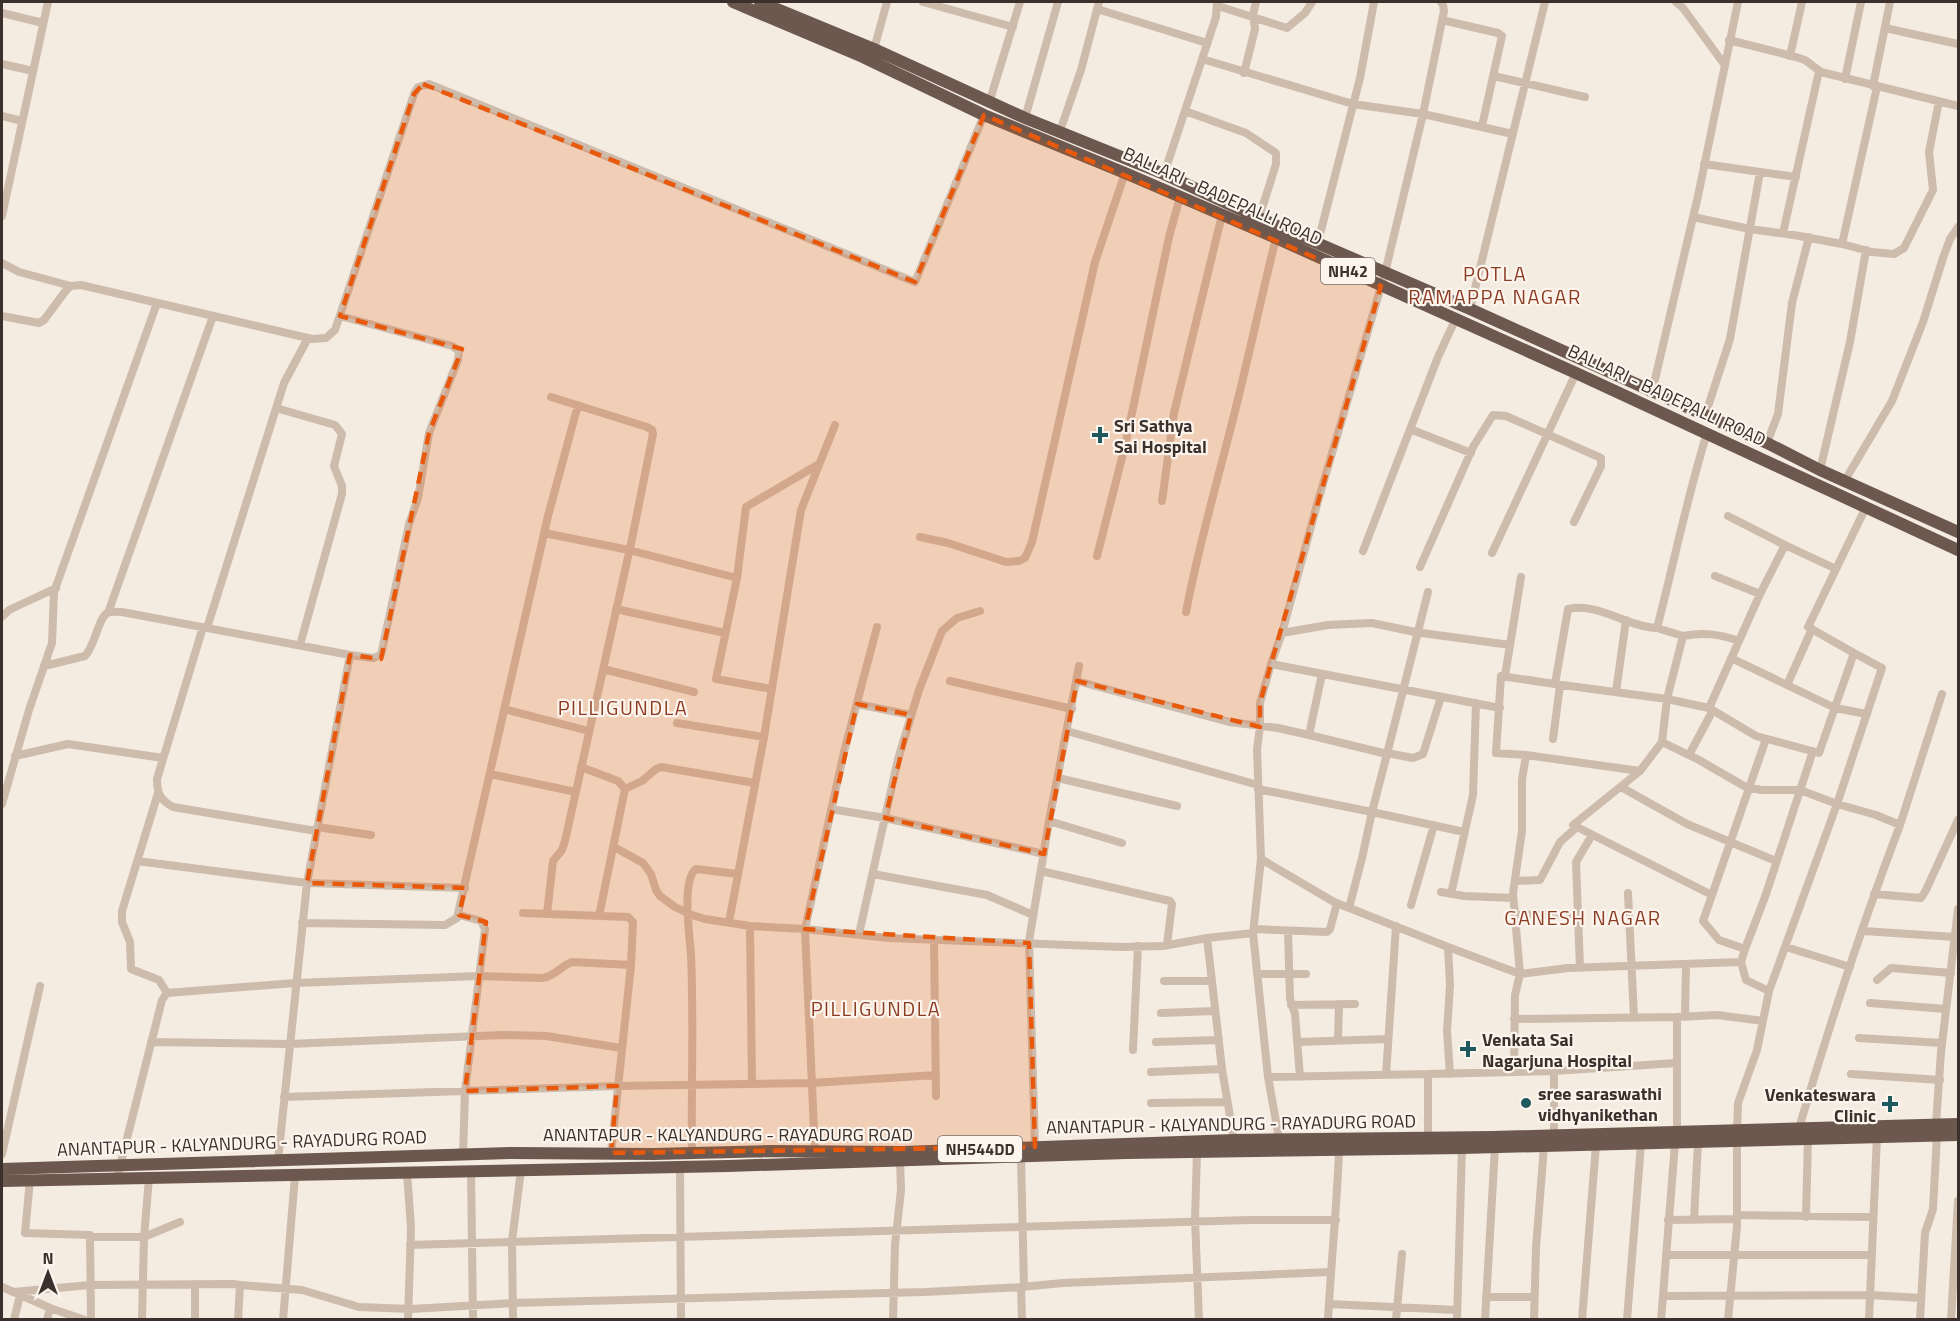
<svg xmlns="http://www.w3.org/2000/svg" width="1960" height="1321" font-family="'Titillium Web',sans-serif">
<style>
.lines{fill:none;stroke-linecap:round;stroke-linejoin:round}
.minor{stroke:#cdbbac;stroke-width:8}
.trunk{stroke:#6c584f;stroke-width:12}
.marked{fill:#e8590c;fill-opacity:0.2;stroke:#e8590c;stroke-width:4.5;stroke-dasharray:12 8;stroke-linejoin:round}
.poi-dot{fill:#1f5a5e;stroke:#fbf5ee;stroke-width:2}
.labels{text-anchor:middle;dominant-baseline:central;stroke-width:4.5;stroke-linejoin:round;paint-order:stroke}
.shield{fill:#fbf5ee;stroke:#756b66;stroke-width:1.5}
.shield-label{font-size:16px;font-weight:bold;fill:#3b302b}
.street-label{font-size:18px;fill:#3b302b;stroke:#fbf5ee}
.poi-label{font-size:18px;font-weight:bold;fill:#3b302b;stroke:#fbf5ee;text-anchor:start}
.neighbourhood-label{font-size:20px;letter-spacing:1.5px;fill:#8c3b22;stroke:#fbf5ee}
</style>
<rect width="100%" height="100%" fill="#f4ebe1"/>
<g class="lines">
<!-- minor -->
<path class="minor" d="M923,2L1013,27
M1676,2L1683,8L1724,64
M1218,6L1287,28L1305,13L1312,2
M1097,9L1207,43
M2,13L43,23
M1442,20L1498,33L1502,36L1482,126
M1885,28L1958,44
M1729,40L1796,57L1805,60L1821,72L1958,106
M874,49L887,2
M1790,56L1802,2
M1202,59L1353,104L1423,114L1513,134
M2,64L33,71
M1244,73L1255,29L1253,15L1256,2
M1494,76L1585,97
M1845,79L1861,2
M1873,86L1890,2
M989,103L1020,2
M1185,111L1246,133L1276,153V164L1259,218
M2,116L22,121
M1025,118L1058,2
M1060,131L1081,70L1099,2
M1704,164L1796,177
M1164,174L1216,17L1217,2
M2,216L48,2
M1693,217L1750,229L1794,235L1842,244L1872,252L1894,254L1904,248L1933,190L1929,152L1939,101
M1783,233L1819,71
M1318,242L1360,78L1374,2
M1842,244L1877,87
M2,263L19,272L71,286
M1470,309L1545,2
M2,316L39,323L44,320L67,289L71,286L81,285L312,339L326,338L335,330L414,94L418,87L429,84L915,282L984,115
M1652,392L1698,196L1738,2
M276,408L335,425L342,434L334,466L342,486V494L300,645
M1705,416L1730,339L1760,172
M1410,429L1471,453
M1707,433C1687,497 1674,563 1657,628L1683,636L1667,699L1662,742L1640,771L1573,825L1712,895
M1767,443L1778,414L1792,303L1809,237
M1820,470L1850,342L1866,250
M1844,482L1892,401L1923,322L1943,258L1950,239L1958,227
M1162,501L1174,413L1222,215
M1728,516L1785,545
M544,533L629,550L737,578
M920,537L948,543L1006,562L1019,561L1025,558L1032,542L1095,262L1125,173
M1363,551L1438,357L1456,318
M1492,553L1576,373
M1097,556L1125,446L1169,237L1180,197
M1420,567L1473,447L1493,415L1506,416L1601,458V466L1574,522
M1715,576L1760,594L1785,545L1836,569
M616,609L725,633
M1186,612C1199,543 1219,476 1236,407C1250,351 1262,294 1276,238
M108,613L213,316
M2,617L9,610L56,588
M203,627L157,779C157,793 160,800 173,807L316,831
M207,628L284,383L308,338
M1657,628C1627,627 1599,602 1568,609L1555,684L1667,699L1709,708L1756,736L1819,753L1854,653L1808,627L1866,507
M1282,633L1328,625L1372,623L1415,632L1510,645
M1683,636C1704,632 1719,634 1739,641
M1731,658L1835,708L1867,714
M1271,664L1500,708
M44,666L85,656C95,646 98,619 107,613C111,611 117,612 122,612L350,655L373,658L381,655L409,524L418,498L429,433L458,360L459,351L452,346L340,316
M603,669L694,692
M1505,676L1521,577
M950,681L1072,709
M1077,681L1229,722L1278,728L1309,735L1322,674
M1787,685L1812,629
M772,689L716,679L737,578L746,507L819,464
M1616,692L1626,620
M857,704L911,715
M1709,708L1760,594
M504,709L589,731
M677,723L764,737
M1067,731L1258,785
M1553,739L1560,685
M1662,742L1699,760L1744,786L1761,790H1800L1837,804L1876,815L1900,825C1862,925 1829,1026 1799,1128
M1387,753L1413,758L1423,754L1441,697
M1387,754L1428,592
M1526,755L1496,753L1501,676L1555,684
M1689,755L1713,710
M15,756L68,744L163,758
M581,767L618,781L625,789L599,916
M490,774L576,792
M1058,778L1177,806
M1621,787L1687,824L1776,861
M625,789L642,781L656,769L661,767L755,783
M1258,789L1372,812L1387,754L1309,735
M158,793L122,911V922L130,942L131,969L159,980L167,993
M2,804L29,710L52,643L54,592L157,303
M831,809L885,818L1044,854
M1049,821L1122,843
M1900,825L1942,694
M317,827L371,835
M614,847L643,863L651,874L656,890L660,896L675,907L692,915L705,919L750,926L805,929L889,938L1121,947L1163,946L1207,938
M1261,859L1334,902L1448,947
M137,861L307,883L465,888
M1041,871L1170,901L1172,904L1167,945
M873,874L987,895L1033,915
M1515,881L1540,880L1560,842L1577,827
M1441,892L1464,896L1513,898
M1628,893L1634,1017
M1451,894L1473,795L1476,703
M1874,894L1921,898L1926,890L1958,820
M1411,905L1434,825
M1349,908L1362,858L1372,812L1464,832
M523,913L628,917L633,922L631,965L611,1153
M547,914L553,861L562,850L565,841L632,539L653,434L652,430L647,427L551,397
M459,915L481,921L485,929L465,1091L463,1154
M1515,915L1578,914
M729,922L764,737L801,510L835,425
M302,923L445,925L457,918L548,516L578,405
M750,926L752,1084
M1254,929L1327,932L1330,929L1337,903
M1288,931L1290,999L1295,1014L1300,1077
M1863,931L1955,937
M859,934L898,759L919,690L942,631L957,618L980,611
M934,939L936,1096
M1786,947L1850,967
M1745,949L1765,897L1813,751
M1580,968L1576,862L1592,835
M1257,974H1306
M1877,980L1891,968L1951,973
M1164,981H1212
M1769,991L1837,804L1882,668L1854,653
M1870,1003L1946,1009
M1291,1005L1355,1004
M1161,1013L1215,1011
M1685,1017L1686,964
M1514,1019L1677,1017
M1859,1038L1942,1043
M1338,1040L1339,1004
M151,1042L289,1044L503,1035L546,1036L621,1048
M1156,1042L1219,1040
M1297,1042L1388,1039
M1133,1050L1138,946
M1554,1071V1139
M1151,1072L1222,1069
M1514,1072L1515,995L1520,974L1513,893L1522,831V780L1526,755L1640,771
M1428,1074L1268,1077L1253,933L1261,859L1257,749L1260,727V703L1271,664L1282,633L1318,501L1385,273L1423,114L1444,11L1443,5L1441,2
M1450,1074L1447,1031L1450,985L1448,947L1520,974L1568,968L1741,962
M1851,1074L1940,1080
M1386,1075L1396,926
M1268,1077L1280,1144
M284,1097L617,1086L812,1083L936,1075
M1151,1103L1227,1102
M1936,1124L1941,1052L1958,909
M1737,1130L1738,1103L1757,1050L1769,991L1746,980L1741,962L1745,949L1719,940L1703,921L1766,739
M1677,1132V1017L1717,1015L1763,1021
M1428,1137V1074L1554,1071L1676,1063
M1234,1140L1222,1069L1207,938L1253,933
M1675,1143L1663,1296L1870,1295L1921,1298
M1035,1147L1029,941L1049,821L1079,666
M1197,1152L1195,1219L1199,1320
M815,1153L805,929L844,752L877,627
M2,1154L40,986
M692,1154C691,1088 694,1021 691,955C690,937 681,880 696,869L738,874
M1021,1157L1024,1287
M278,1160L307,883L350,655
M680,1167L681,1320
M471,1170L473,1320
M407,1172L411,1228L408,1320
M117,1178L162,1000L167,993L295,983L479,976L543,978C555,976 561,966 572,962L631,965
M30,1180L25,1233L90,1235L91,1320
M1737,1215L1872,1217
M1806,1217L1808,1138
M1668,1220L1737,1219
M1694,1220L1698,1142
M90,1237H144L180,1222
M410,1245L1249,1220H1336
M1666,1255H1871
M240,1285L302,1290L359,1307L411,1309L513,1303L925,1292L1021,1287
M2,1287L50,1308L85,1320
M13,1292L90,1285L234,1284L240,1285L238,1320
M1486,1297H1534
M1329,1304L1457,1310
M14,1320L20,1295
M47,1320L50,1308
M142,1320L144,1237L149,1178
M195,1320V1284
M283,1320L295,1176
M513,1320L512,1241L521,1170
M893,1320L895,1245L901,1190L900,1161
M1022,1320L1021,1287L1063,1283L1330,1272
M1328,1320C1331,1263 1337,1206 1339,1150
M1396,1320L1402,1254
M1457,1320L1462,1148
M1485,1320L1495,1147
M1534,1320L1536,1248L1544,1146
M1582,1320L1596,1145
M1627,1320L1641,1144
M1661,1320L1663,1296
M1728,1320L1737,1226V1141
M1869,1320L1877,1136
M1920,1320L1925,1233L1933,1209L1937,1135
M1951,1320L1958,1201"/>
<!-- trunk -->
<path class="trunk" d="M733,2L863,57L984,115L1125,173L1276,238L1576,373L1958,550
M760,2L874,49L1025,118L1164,174L1259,218L1470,309L1767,443L1820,470L1958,532
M2,1169L511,1153L654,1154L769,1151L903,1152L1234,1140L1493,1137L1958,1124
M2,1181L728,1166L1126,1153L1462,1148L1958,1135"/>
</g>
<!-- marked area -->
<path class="marked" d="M423,84L915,282L984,115L1381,286L1271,664L1260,703V727L1077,681L1044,854L885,818L911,715L857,704L805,929L1029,943L1035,1147L611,1153L617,1086L465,1091L486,922L459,915L465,888L307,883L350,655L381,659L429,433L462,349L340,316L414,94Z"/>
<!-- markers -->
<g class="poi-dot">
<path d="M1097 426h6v6h6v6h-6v6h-6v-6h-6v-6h6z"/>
<path d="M1465 1040h6v6h6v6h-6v6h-6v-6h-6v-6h6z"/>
<circle cx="1526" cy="1103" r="6"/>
<path d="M1887 1095h6v6h6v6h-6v6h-6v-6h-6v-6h6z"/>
</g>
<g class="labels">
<!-- shield labels -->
<g class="shield">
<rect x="1321" y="258" width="54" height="26" rx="4.5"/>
<rect x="938" y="1136" width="84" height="26" rx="4.5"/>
</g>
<g class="shield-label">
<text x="1348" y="271">NH42</text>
<text x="980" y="1149">NH544DD</text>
</g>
<!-- street labels -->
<g class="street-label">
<text transform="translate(1223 196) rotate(24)">BALLARI - BADEPALLI ROAD</text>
<text transform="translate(1667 395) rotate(25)">BALLARI - BADEPALLI ROAD</text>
<text transform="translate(1231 1124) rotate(-1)">ANANTAPUR - KALYANDURG - RAYADURG ROAD</text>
<text x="728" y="1134">ANANTAPUR - KALYANDURG - RAYADURG ROAD</text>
<text transform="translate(242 1143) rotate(-2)">ANANTAPUR - KALYANDURG - RAYADURG ROAD</text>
</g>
<!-- poi labels -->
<g class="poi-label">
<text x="1114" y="425">Sri Sathya<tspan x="1114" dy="21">Sai Hospital</tspan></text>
<text x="1482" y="1039">Venkata Sai<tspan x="1482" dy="21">Nagarjuna Hospital</tspan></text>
<text x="1538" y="1093">sree saraswathi<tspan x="1538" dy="21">vidhyanikethan</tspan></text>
<text x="1876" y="1094" text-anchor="end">Venkateswara<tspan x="1876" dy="21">Clinic</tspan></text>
</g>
<!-- neighbourhood labels -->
<g class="neighbourhood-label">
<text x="1495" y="273">POTLA<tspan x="1495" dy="23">RAMAPPA NAGAR</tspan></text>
<text x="623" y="707">PILLIGUNDLA</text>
<text x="1583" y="917">GANESH NAGAR</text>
<text x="876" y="1008">PILLIGUNDLA</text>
</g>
</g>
<!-- border -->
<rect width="1960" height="1321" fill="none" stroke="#3b302b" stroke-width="6"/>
<!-- north arrow -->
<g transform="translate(48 1273)" stroke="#fbf5ee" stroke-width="4.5" paint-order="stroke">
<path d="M0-4.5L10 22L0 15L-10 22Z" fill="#3b302b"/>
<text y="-9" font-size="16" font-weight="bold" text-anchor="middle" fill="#3b302b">N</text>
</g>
</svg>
